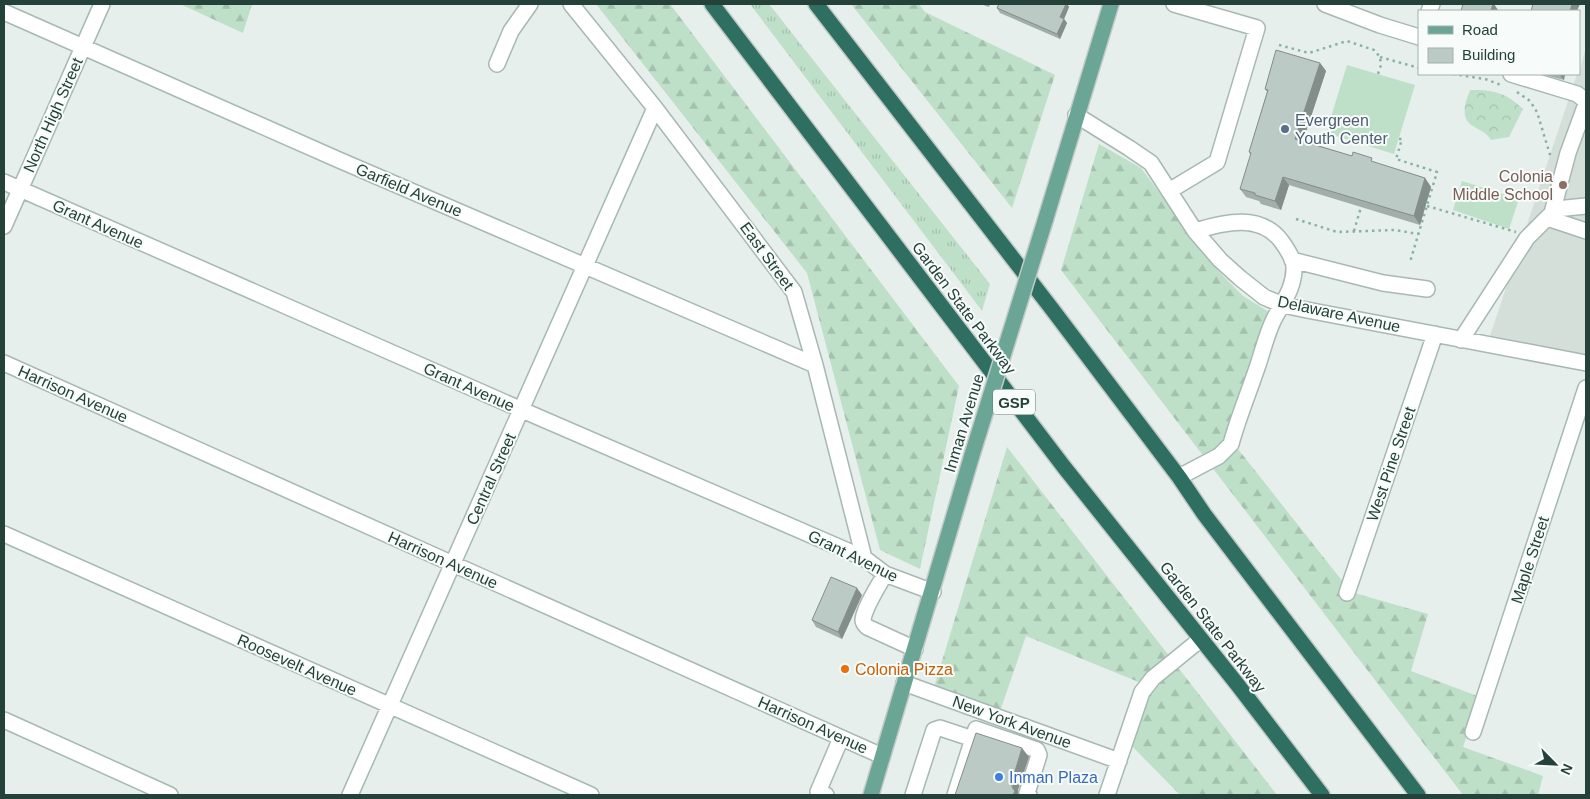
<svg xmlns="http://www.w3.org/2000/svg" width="1590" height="799" font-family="Helvetica,sans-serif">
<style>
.built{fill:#d4dfda}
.grass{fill:url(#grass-tufts)}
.forest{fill:url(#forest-firs)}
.park{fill:url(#park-crowns)}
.pitch{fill:#bfe0c8}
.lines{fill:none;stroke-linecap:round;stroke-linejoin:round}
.minor-casing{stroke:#a8b8b2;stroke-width:18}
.major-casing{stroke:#c2cac8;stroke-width:18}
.highway-casing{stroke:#c2cac8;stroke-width:18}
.path{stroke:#86b3a5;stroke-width:2.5;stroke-dasharray:2.5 4;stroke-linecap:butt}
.minor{stroke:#fff;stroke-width:15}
.major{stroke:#6aa596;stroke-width:15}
.highway{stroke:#2f6f62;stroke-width:15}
.major-bridge-casing{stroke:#c2cac8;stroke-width:18;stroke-linecap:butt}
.major-bridge{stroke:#6aa596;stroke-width:15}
.wall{fill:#a1aea9}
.shaded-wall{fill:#838d89}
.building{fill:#bbcac4;stroke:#838d89}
.service-dot{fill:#5c6f8a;stroke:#f7fbf9;stroke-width:2}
.education-dot{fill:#8d6e63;stroke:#f7fbf9;stroke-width:2}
.food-dot{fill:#e8710a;stroke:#f7fbf9;stroke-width:2}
.shop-dot{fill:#3f7fe0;stroke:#f7fbf9;stroke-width:2}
.labels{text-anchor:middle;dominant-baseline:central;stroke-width:4;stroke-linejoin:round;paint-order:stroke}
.shield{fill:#f7fbf9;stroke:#637a73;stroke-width:1}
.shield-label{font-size:15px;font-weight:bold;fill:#24423a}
.street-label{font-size:16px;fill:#24423a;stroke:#f7fbf9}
.service-label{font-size:16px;fill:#4e5e75;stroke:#f7fbf9;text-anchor:start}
.education-label{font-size:16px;fill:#785e54;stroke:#f7fbf9;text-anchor:end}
.food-label{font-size:16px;fill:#c56008;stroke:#f7fbf9;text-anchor:start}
.shop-label{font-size:16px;fill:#366cbe;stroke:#f7fbf9;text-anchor:start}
</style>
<defs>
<pattern id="grass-tufts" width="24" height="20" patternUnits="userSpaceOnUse" patternTransform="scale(1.25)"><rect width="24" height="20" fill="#bfe0c8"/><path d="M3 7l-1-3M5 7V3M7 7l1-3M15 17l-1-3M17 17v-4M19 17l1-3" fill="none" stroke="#a4c1ad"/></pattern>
<pattern id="forest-firs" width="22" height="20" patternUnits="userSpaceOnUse" patternTransform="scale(1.25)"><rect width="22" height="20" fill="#bfe0c8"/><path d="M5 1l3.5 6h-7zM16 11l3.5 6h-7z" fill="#a4c1ad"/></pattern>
<pattern id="park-crowns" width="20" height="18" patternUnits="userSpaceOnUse" patternTransform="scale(1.25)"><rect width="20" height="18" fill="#bfe0c8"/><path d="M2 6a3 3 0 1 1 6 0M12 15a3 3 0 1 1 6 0" fill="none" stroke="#a4c1ad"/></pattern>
</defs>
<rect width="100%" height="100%" fill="#e6efeb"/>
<!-- built -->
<path class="built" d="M1586,47V363L1487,345L1577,74H1579Z"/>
<!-- grass -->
<path class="grass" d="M750,4H769L990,284L982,311Z"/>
<!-- forest -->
<path class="forest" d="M180,4H252L243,33Z
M596,4H670L959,386L920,569L880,550L807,273Z
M851,4H919L925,12L1055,75L1012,208Z
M1099,144L1141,168L1218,271L1243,296L1274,315L1230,439L1351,592L1428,614L1411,671L1480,697L1463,747L1543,776L1538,795H1463L1061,270Z
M1007,447L1277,795H1180L1127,741L1146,685L1026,636L998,717L932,694Z"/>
<!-- park -->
<path class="park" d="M1470,90C1494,90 1505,92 1523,109L1509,137L1491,140C1486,132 1481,131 1473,126C1459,118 1466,101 1470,90Z"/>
<!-- pitch -->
<path class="pitch" d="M1347,65L1415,85L1394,154L1326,133Z
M1462,181L1519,199L1509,229L1453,210Z"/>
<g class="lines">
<!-- minor casing -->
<g class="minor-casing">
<path id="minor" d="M571,4L655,108L794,292L815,365L864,558
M1325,4L1380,25L1419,37
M1429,11L1432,4
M4,12L339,160L815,365
M497,64L511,31L530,4
M1511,74L1577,94L1586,101
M1076,115L1129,148L1151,163L1195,231L1220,260L1240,278L1264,297L1283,305L1307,310L1586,363
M4,182L522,410L864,558L885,574L933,592
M1169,191L1217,162L1257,28L1174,4
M1552,213L1568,153L1586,104
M1547,218L1586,231
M4,226L102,4
M1292,260L1383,283L1427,289
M1461,340L1527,238L1556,209L1586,206
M4,363L882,756
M1179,477L1219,456L1231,444C1238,418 1249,392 1258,365C1263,350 1267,333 1274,319C1283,302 1295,287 1294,266C1293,258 1287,249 1282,242C1261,213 1225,222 1195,231
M4,534L591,795
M885,574C879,585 864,608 863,620C863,623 865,625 867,627L915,649
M1347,593L1435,334
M904,683L1119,761
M4,720L170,795
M976,729L1037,750L1039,755L1027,793L1029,795
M1473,732L1586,388
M350,795L655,108
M826,795L818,792L841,738
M913,795L934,730L940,728L973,739
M955,795L976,729
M1107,795L1142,692L1153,678L1201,639"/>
</g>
<!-- major casing -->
<g class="major-casing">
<path id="major" d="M1045,221L1111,4
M871,795L972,455"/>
</g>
<!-- highway casing -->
<g class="highway-casing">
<path id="highway" d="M712,4L1064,467L1237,684L1322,795
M816,4L1052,309L1179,477L1204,514L1418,795"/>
</g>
<!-- path -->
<path class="path" d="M1279,45L1309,53L1347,41L1374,50L1380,57L1381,65L1378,74
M1380,57L1419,68
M1453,74L1485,79L1501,85
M1517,92L1530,101L1537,112L1551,158
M1399,139H1402L1396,159L1437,172L1410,262
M1427,206L1516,232
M1296,219L1337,232L1395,230L1418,234
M1354,231L1361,207"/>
<!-- minor -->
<use href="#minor" class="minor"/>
<!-- major -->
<use href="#major" class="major"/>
<!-- highway -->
<use href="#highway" class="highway"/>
<!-- major-bridge casing -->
<g class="major-bridge-casing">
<path id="major-bridge" d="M972,455L1045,221"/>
</g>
<!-- major-bridge -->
<use href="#major-bridge" class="major-bridge"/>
</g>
<!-- wall -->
<path class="wall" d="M980,4H990L989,7Z
M999,4H1067L1069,7L1064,19L1067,23L1060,39L1000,13L997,8Z
M1320,63L1326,71L1303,141L1425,178L1431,187L1420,225L1289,185L1281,210L1261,204L1259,201L1246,197L1240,189L1251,155L1249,152L1267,92L1265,89Z
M1541,74H1565L1564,80Z
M862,595L842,639L816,627L812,620Z"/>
<!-- shaded-wall -->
<path class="shaded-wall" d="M1066,4H1067L1069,7L1064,19L1067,23L1060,39L1057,34L1060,17Z
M1493,4H1494L1498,10V11H1492L1491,10Z
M1572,4H1580L1577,11H1570Z
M1320,63L1326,71L1301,147L1295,139Z
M1559,74H1565L1564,80Z
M1283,177L1289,185L1281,210L1275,201Z
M1425,178L1431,187L1420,225L1414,216Z
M857,588L862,595L842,639L838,632Z
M1022,748L1029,757L1018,790V795H1013L1012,781Z"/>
<!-- building -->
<path class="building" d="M999,4H1066L1060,17L1064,19L1057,34L997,8Z
M1463,4H1493L1491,10L1495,11H1461Z
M1533,4H1572L1570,11H1531Z
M1276,50L1320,63L1295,139L1352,156L1353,152L1372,158L1371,161L1425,178L1414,216L1283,177L1275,201L1255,195V193L1240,189L1251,153L1249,152L1268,90L1265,89Z
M831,577L857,588L838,632L812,620Z
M976,733L1022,748L1012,781V787L1015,791L1013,795H955Z"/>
<!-- markers -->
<circle class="service-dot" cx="1285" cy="129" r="5"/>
<circle class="education-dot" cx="1563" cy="185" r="5"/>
<circle class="food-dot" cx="845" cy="669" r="5"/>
<circle class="shop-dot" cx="999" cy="777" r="5"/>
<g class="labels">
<!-- shield labels -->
<rect class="shield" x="993" y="389.5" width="42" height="25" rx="4"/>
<g class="shield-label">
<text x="1014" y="402">GSP</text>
</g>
<!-- street labels -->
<g class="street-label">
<text transform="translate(53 115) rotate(-66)">North High Street</text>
<text transform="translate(409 190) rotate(23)">Garfield Avenue</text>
<text transform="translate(98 224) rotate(24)">Grant Avenue</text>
<text transform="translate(767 256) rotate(54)">East Street</text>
<text transform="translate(964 308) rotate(53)">Garden State Parkway</text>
<text transform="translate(1339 314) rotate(12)">Delaware Avenue</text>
<text transform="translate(469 387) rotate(24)">Grant Avenue</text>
<text transform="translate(73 394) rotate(24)">Harrison Avenue</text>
<text transform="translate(964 423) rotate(-73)">Inman Avenue</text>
<text transform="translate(1391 464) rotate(-71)">West Pine Street</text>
<text transform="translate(491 479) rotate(-66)">Central Street</text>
<text transform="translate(853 556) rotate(26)">Grant Avenue</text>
<text transform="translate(443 560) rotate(24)">Harrison Avenue</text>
<text transform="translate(1530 560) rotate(-72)">Maple Street</text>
<text transform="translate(1213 627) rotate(52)">Garden State Parkway</text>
<text transform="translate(297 665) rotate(24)">Roosevelt Avenue</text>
<text transform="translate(1012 722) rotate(20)">New York Avenue</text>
<text transform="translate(813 725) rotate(24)">Harrison Avenue</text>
</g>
<!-- service labels -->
<g class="service-label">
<text x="1295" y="120">Evergreen<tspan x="1295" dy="18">Youth Center</tspan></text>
</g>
<!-- education labels -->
<g class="education-label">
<text x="1553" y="176">Colonia<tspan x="1553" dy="18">Middle School</tspan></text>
</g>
<!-- food labels -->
<g class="food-label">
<text x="855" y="669">Colonia Pizza</text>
</g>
<!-- shop labels -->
<g class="shop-label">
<text x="1009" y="777">Inman Plaza</text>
</g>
</g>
<!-- border -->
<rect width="1590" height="799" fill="none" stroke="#24423a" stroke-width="10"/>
<!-- legend -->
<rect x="1418" y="10" width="162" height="65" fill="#f7fbf9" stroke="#a3b1ad"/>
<rect x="1428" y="26" width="25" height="8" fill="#6aa596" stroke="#a3b1ad"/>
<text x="1462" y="35" font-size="15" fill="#24423a">Road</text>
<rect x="1428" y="48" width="25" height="15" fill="#bbcac4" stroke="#a3b1ad"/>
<text x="1462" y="60" font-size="15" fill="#24423a">Building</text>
<!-- north arrow -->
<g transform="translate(1555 764) rotate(114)" stroke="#f7fbf9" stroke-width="4" paint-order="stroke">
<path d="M0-4L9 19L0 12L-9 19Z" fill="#24423a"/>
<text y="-8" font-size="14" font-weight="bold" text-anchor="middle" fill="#24423a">N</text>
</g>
</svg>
